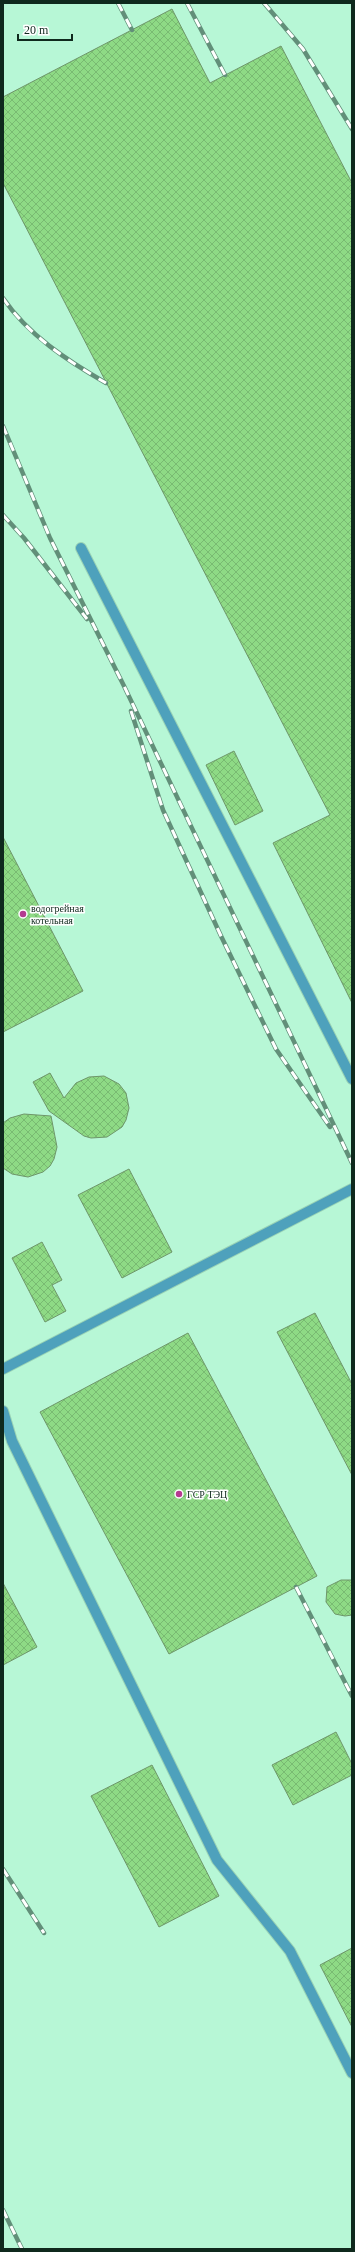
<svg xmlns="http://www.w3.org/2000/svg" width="355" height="2252" font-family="'Times New Roman',serif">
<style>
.building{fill:url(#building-cross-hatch);stroke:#6e966a}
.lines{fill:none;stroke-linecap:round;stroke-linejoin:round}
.minor-casing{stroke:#99d2b5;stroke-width:12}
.minor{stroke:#4ea1bc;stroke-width:10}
.rail-casing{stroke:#628f79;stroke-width:4.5}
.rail{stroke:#fff;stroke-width:3;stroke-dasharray:9;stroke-linecap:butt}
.poi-dot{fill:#b43b90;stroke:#fff;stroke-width:1.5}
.labels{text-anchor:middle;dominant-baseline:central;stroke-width:3;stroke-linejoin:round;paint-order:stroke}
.poi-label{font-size:10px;fill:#0f291d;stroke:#fff;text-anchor:start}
</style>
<defs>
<pattern id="building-cross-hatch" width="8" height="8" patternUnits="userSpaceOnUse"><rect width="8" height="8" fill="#8eda85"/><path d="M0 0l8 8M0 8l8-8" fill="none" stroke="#79bb72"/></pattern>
</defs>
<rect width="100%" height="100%" fill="#b7f7d6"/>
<!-- building -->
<path class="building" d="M172,9L210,83L281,46L352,183V1003L273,843L330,815L3,183V97Z
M234,751L263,811L235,825L206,765Z
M3,837L83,991L3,1032Z
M50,1073L64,1098L76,1083L89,1077L104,1076L119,1084L126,1093L129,1108L126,1120L122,1127L107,1137L91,1138L84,1136L49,1111L33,1082Z
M24,1114L51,1116L57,1147L54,1159L50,1166L43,1172L28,1177L12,1174L3,1168V1123L10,1118Z
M129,1169L172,1252L122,1278L78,1195Z
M42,1242L62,1280L52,1285L66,1311L45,1322L12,1258Z
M315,1313L352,1384V1475L277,1332Z
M188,1333L317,1576L169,1654L40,1412Z
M341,1580H352V1615L345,1616L335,1614L326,1602L327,1587Z
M3,1583L37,1647L3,1665Z
M336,1732L352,1764V1775L293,1805L272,1765Z
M152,1765L219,1896L159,1927L91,1796Z
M352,1948V2027L320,1965Z"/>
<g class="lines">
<!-- minor casing -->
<g class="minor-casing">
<path id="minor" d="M81,548L352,1079
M3,1369L352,1189
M3,1411L12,1441L217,1860L290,1951L352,2073"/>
</g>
<!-- minor -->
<use href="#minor" class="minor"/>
<!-- rail casing -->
<g class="rail-casing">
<path id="rail" d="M118,3L132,30
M187,3L225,75
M264,3L303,49L352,129
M3,298C28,335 68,361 106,383
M3,426L50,538L124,686L352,1163
M3,515L24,538L87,619
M131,711L163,810L221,936L276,1049L330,1127
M296,1587L352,1696
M3,1869L44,1933
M3,2210L22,2249"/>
</g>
<!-- rail -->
<use href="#rail" class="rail"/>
</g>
<!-- markers -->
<g class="poi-dot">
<circle cx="23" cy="914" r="4"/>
<circle cx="179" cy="1494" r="4"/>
</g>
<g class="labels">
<!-- poi labels -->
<g class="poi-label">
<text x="31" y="908">водогрейная<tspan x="31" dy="12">котельная</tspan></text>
<text x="187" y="1494">ГСР ТЭЦ</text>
</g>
</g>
<!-- border -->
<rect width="355" height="2252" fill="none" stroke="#0f291d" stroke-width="8"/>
<!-- scale -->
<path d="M18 34v6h54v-6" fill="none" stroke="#0f291d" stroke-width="2"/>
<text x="24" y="34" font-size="12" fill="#0f291d" stroke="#ffffff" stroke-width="3" paint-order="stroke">20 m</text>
</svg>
